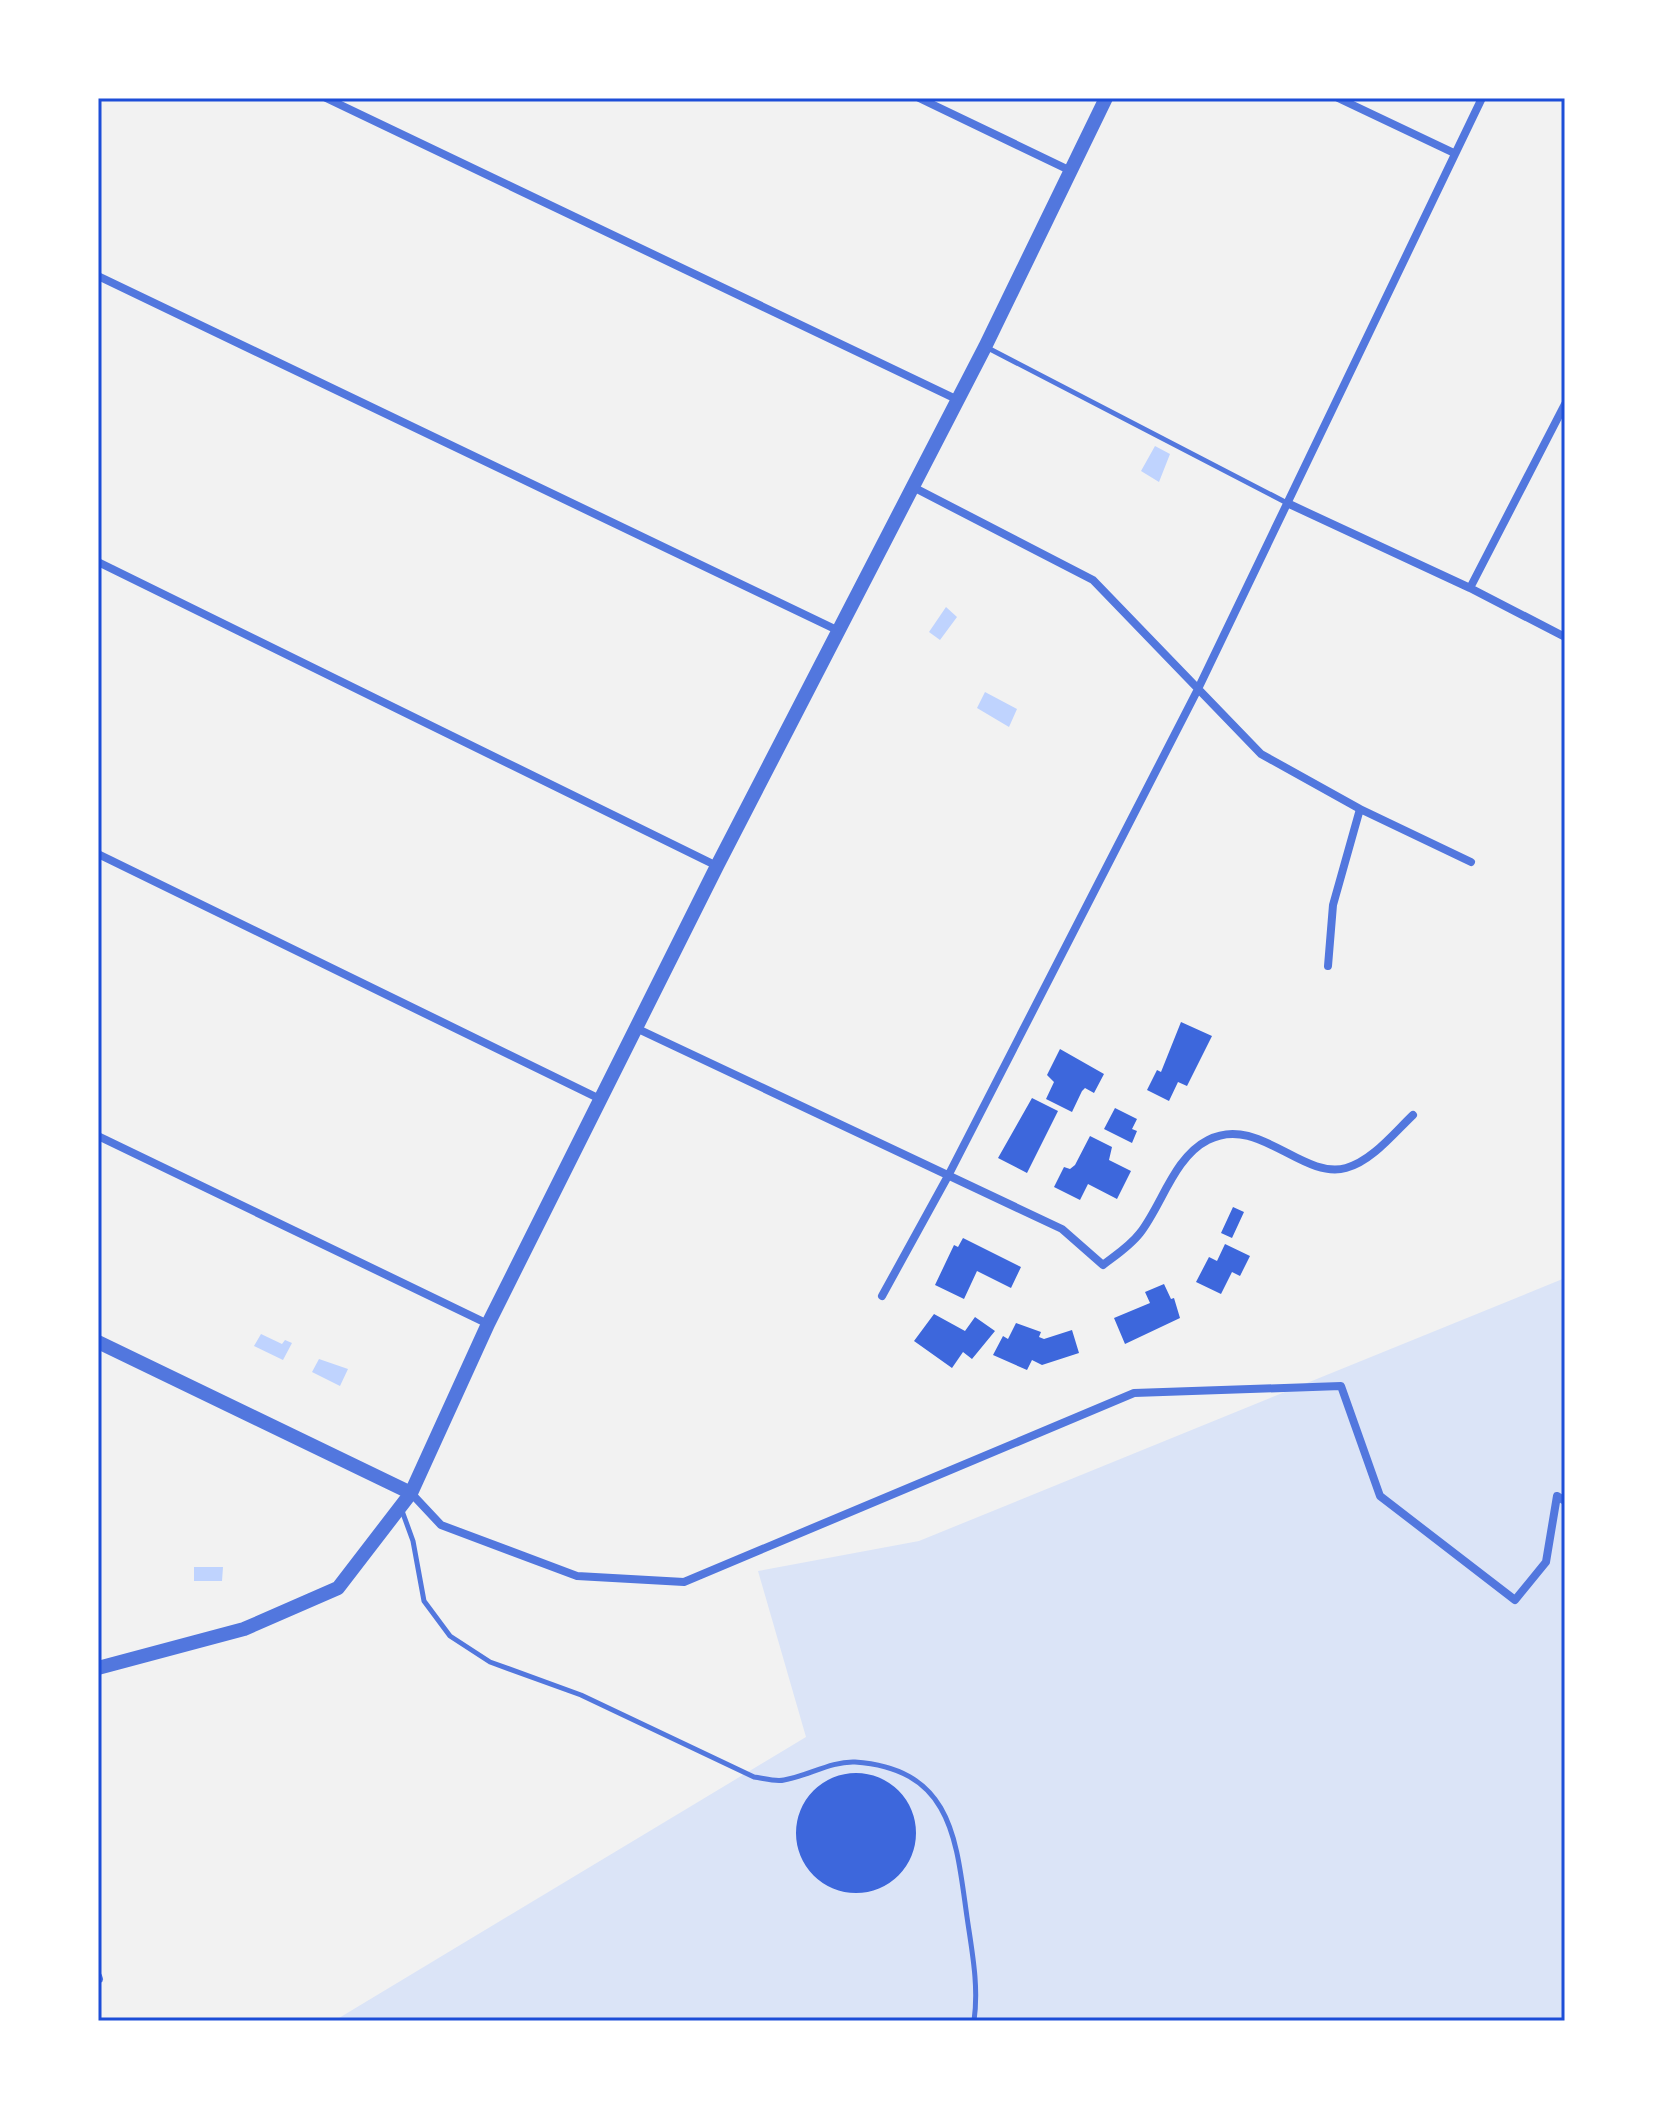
<svg xmlns="http://www.w3.org/2000/svg" width="1663" height="2119" font-family="'Space Grotesk',sans-serif">
<style>
.green{fill:#dbe4f7}
.water{fill:#bfd3fe}
.building{fill:#3d67dc}
.lines{fill:none;stroke-linecap:round;stroke-linejoin:round}
.service{stroke:#5277de;stroke-width:5}
.minor{stroke:#5277de;stroke-width:8}
.tertiary{stroke:#5277de;stroke-width:14}
.neatline{fill:none;stroke:#1d4ed8;stroke-width:3}
</style>
<rect width="100%" height="100%" fill="#f2f2f2"/>
<!-- green -->
<path class="green" d="M1565,1278V2021H334L806,1737L758,1571L919,1541Z"/>
<!-- water -->
<path class="water" d="M1155,446L1170,454L1159,482L1141,471Z
M946,607L957,617L940,640L929,632Z
M985,692L1017,709L1009,727L977,708Z
M261,1334L282,1344L285,1340L292,1343L283,1360L254,1346Z
M319,1359L348,1369L340,1386L312,1372Z
M194,1567H223L222,1581H194Z"/>
<!-- building -->
<path class="building" d="M1181,1022L1212,1036L1187,1086L1178,1082L1169,1101L1147,1090L1157,1070L1161,1072Z
M1060,1049L1104,1074L1094,1093L1085,1088L1082,1091L1072,1112L1046,1099L1054,1082L1047,1075Z
M1032,1098L1058,1111L1027,1173L998,1158Z
M1115,1108L1137,1119L1132,1129L1137,1131L1132,1143L1104,1129Z
M1090,1136L1112,1147L1109,1160L1131,1171L1117,1199L1088,1184L1080,1200L1054,1187L1064,1167L1070,1169L1075,1165Z
M1233,1207L1244,1212L1232,1238L1221,1233Z
M963,1238L1021,1267L1011,1288L977,1271L964,1299L935,1285L954,1245L958,1247Z
M1225,1244L1250,1256L1240,1276L1232,1272L1221,1294L1196,1282L1209,1257L1217,1261Z
M1164,1284L1171,1299L1174,1298L1180,1318L1125,1344L1114,1318L1150,1303L1145,1292Z
M934,1314L965,1331L975,1317L995,1331L972,1359L963,1352L952,1368L914,1341Z
M1016,1323L1041,1332L1039,1337L1044,1339L1072,1330L1079,1353L1042,1365L1032,1360L1027,1370L993,1355L1003,1336L1008,1339Z
M796 1833a60 60 0 1 1 120 0a60 60 0 1 1-120 0Z"/>
<g class="lines">
<!-- service -->
<path class="service" d="M986,347L1287,503
M401,1508L413,1541L424,1601L450,1636L490,1662L581,1695L754,1777C763,1778 775,1782 784,1780C808,1776 831,1761 855,1762C953,1769 956,1840 967,1917C972,1952 979,1986 974,2021"/>
<!-- minor -->
<path class="minor" d="M326,98L956,399
M919,98L1071,171
M1338,98L1454,153
M98,276L839,631
M913,487L1093,580L1261,754L1360,809L1471,862
M1287,503L1470,588L1565,637
M98,562L717,866
M1470,588L1565,404
M98,854L602,1100
M1328,966L1333,905L1360,809
M638,1029L1062,1229L1103,1265C1116,1255 1130,1246 1140,1233C1162,1205 1174,1157 1208,1140C1258,1114 1302,1180 1346,1168C1372,1161 1394,1133 1413,1115
M98,1136L488,1324
M882,1296L948,1176L1197,691L1482,98
M411,1493L441,1525L577,1576L684,1582L1134,1393L1341,1386L1380,1496L1515,1600L1546,1562L1557,1496L1565,1501
M98,1976L99,1979"/>
<!-- tertiary -->
<path class="tertiary" d="M98,1342L411,1493
M98,1668L244,1629L338,1588L411,1493L488,1324L717,866L985,347L1106,98"/>
</g>
<!-- border -->
<rect width="1663" height="2119" fill="none" stroke="#ffffff" stroke-width="200"/>
<rect x="100" y="100" width="1463" height="1919" class="neatline"/>
</svg>
